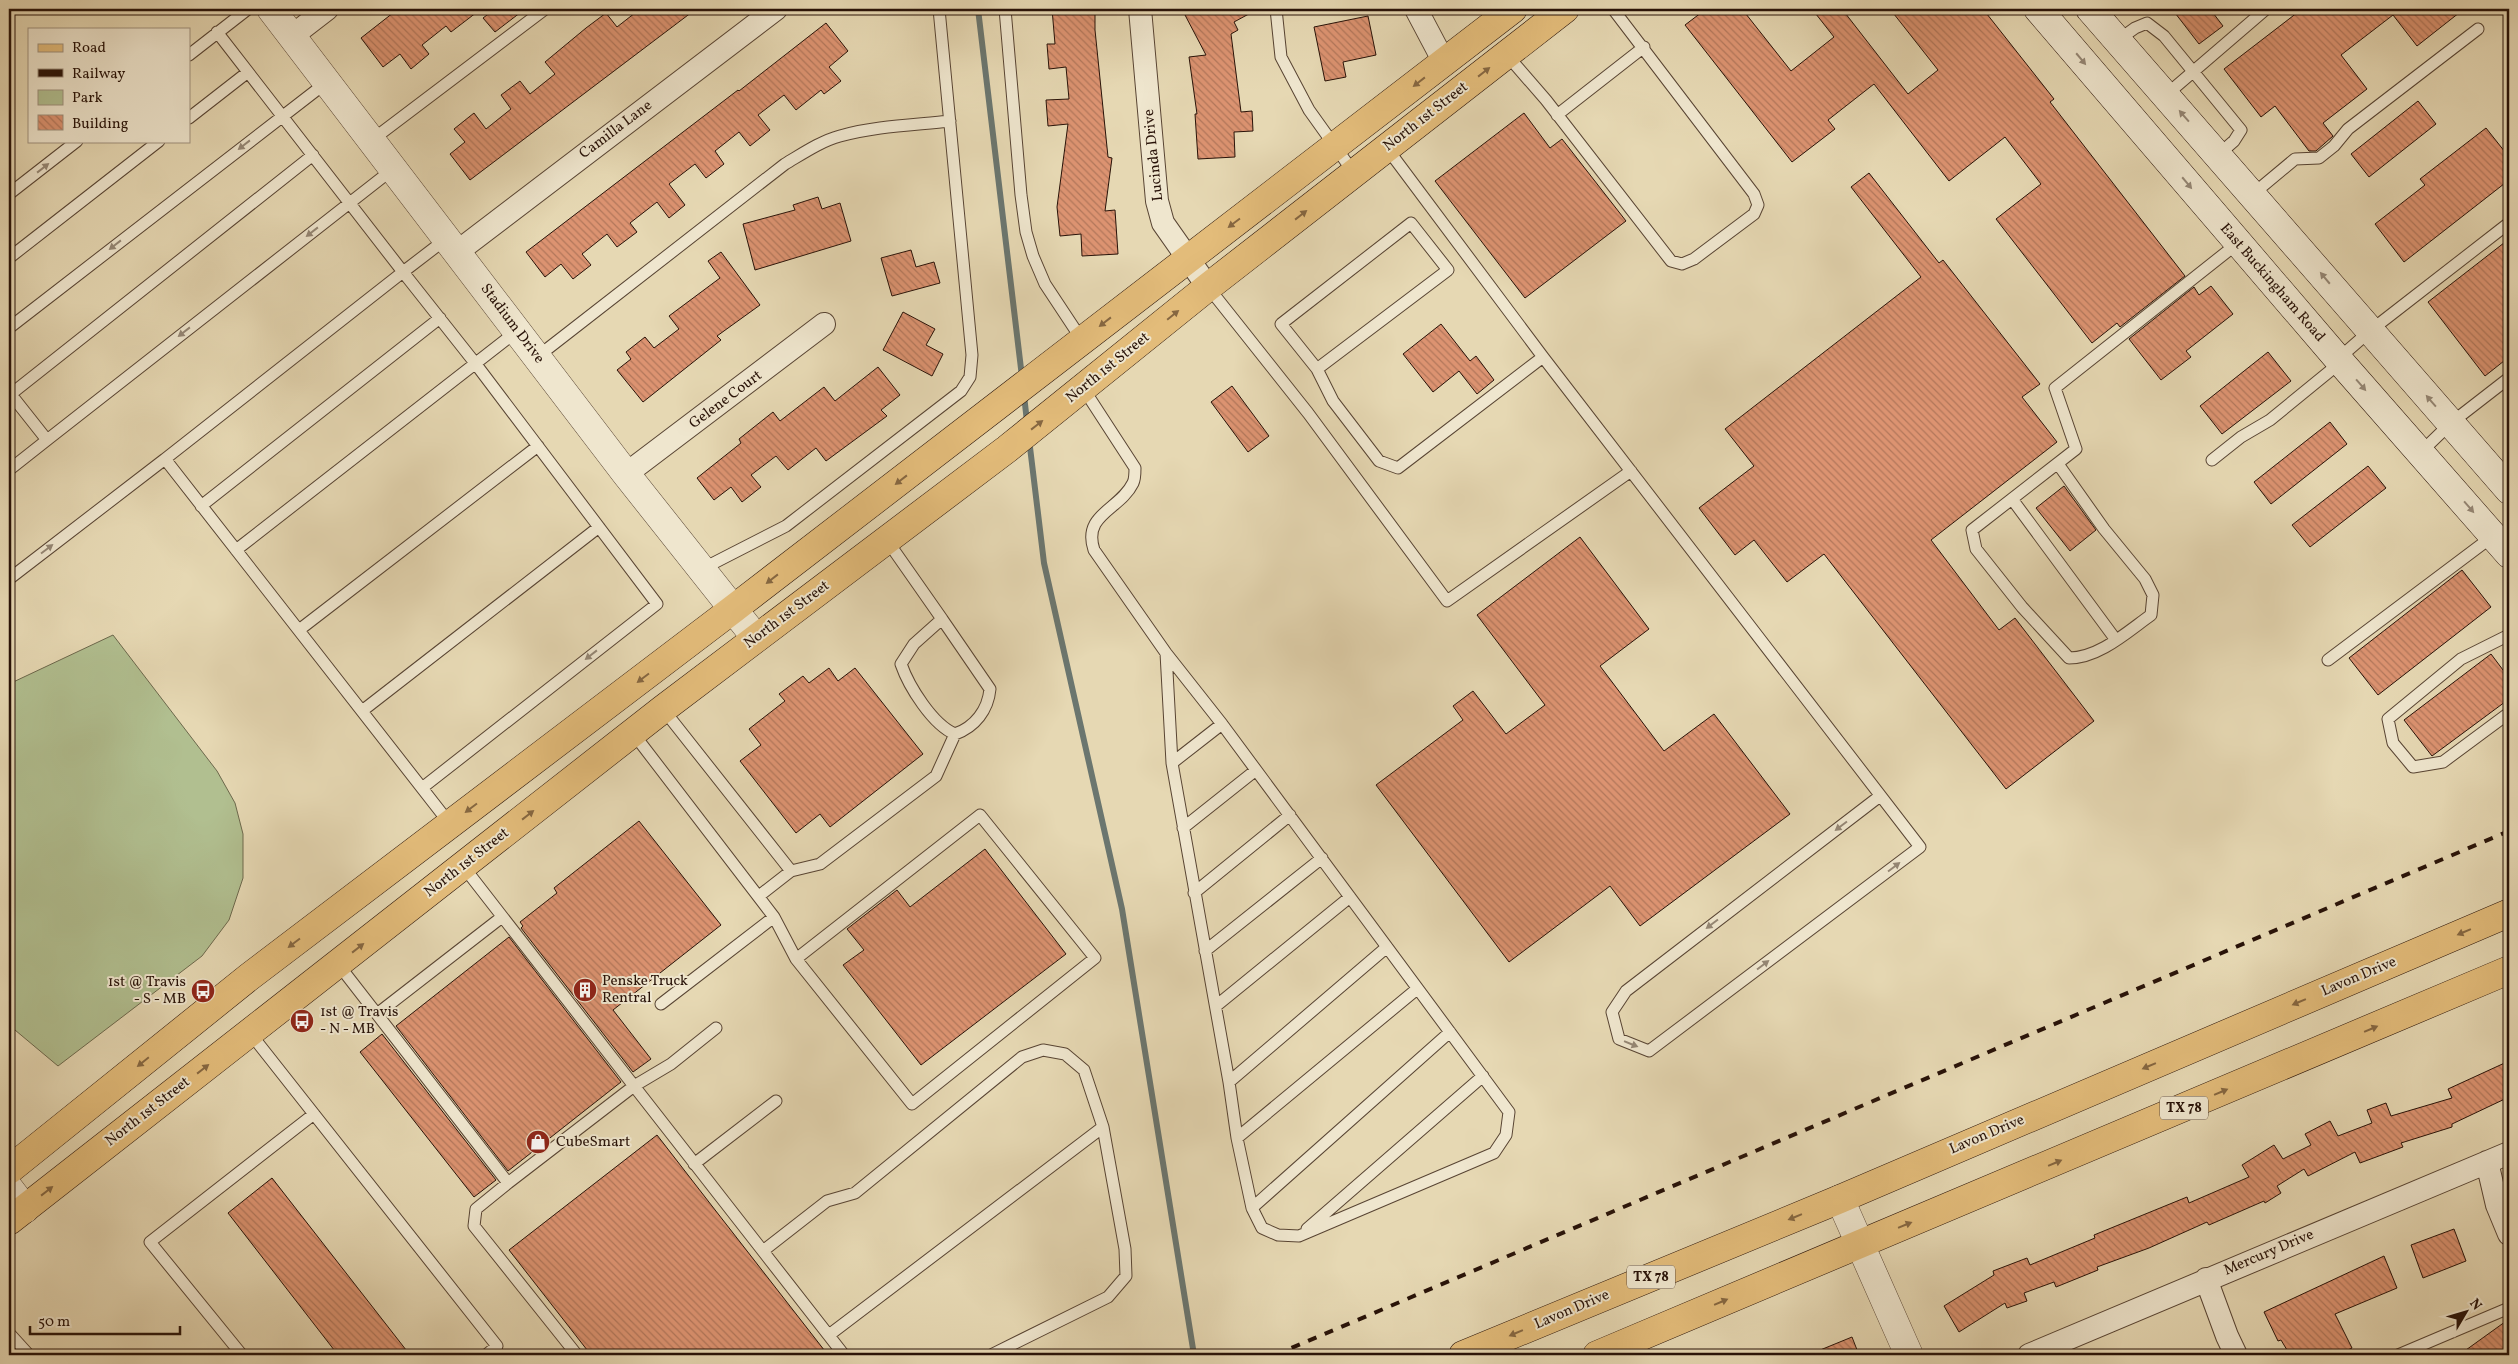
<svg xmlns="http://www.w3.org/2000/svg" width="2518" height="1364" font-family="Vollkorn,serif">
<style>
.green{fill:#b1bf90;stroke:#6c684c}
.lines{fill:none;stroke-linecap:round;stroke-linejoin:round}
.stream{stroke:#6b766f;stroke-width:6}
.building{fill:url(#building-back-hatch);stroke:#281208}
.service-casing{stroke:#584433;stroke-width:13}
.minor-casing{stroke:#584433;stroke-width:24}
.tertiary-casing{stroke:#584433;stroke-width:29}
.secondary-casing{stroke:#281208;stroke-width:29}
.primary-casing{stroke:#281208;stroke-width:29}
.service{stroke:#efe6ce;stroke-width:11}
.minor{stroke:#efe6ce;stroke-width:22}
.tertiary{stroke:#efe6ce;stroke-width:28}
.secondary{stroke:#efe6ce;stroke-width:28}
.primary{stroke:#e3bc7a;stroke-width:28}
.rail{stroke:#281208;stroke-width:4;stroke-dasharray:9 9;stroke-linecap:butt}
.oneway{fill:#958775}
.oneway2{fill:#866741}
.labels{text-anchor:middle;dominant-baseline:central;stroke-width:4;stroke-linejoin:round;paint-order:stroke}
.shield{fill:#efe6ce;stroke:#645243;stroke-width:1}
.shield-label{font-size:14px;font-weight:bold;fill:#281208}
.street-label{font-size:15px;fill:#281208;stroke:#efe6ce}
.poi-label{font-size:15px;fill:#281208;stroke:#efe6ce;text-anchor:start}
</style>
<defs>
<pattern id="building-back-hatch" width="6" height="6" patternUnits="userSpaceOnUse" patternTransform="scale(1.25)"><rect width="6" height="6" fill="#dc9371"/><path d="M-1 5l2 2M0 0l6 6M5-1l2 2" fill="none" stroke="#b2775b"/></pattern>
</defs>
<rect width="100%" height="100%" fill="#e6d8b3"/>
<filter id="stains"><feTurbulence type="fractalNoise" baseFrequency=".004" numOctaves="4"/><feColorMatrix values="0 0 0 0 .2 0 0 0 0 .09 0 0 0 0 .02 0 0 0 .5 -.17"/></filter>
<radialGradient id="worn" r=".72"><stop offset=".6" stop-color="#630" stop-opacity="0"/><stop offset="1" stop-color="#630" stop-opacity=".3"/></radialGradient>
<!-- green -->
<path class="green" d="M113,635L217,771L235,803L243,834V878L229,920L202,956L58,1066L9,1025V684Z"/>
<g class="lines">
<!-- stream -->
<path class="stream" d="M978,9L1022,377
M1024,395L1027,422
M1029,439L1044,563L1122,909L1194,1355"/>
</g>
<!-- building -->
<path class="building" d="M398,9H481L451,32L446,26L422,45L429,54L411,69L400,54L383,67L361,38Z
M495,9H525L495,32L483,18Z
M640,9H696L470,180L450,154L465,142L454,129L474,113L486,129L511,109L501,95L520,81L530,94L555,74L545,62L586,28L606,13L617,27Z
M1052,9H1095V30L1108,157L1112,158L1105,211L1115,210L1118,254L1082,256L1081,234L1060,236L1057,207L1068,124L1048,126L1046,100L1069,99L1066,67L1049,69L1047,44H1055Z
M1196,9H1258L1234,22L1238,30L1231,34L1241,112L1252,111L1253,131L1234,132L1235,157L1198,159L1195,114H1197L1189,57L1206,55L1185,15Z
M1706,9H1742L1791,71L1834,37L1812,9H1842L1908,94L1938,70L1890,9H1983L2054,99L2050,102L2185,276L2120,327L2117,323L2092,343L1996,219L2041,184L2005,137L1949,181L1874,84L1828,120L1835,129L1792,162L1685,25Z
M2172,9H2210L2223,26L2199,44Z
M2302,9H2464L2417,46L2393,15L2341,55L2367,89L2323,123L2333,136L2316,151H2309L2275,106L2261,117L2224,69Z
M1368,16L1376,55L1343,62L1346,77L1325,81L1314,27Z
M826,23L848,51L829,67L841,81L824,94L821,90L796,110L784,95L758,115L770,130L750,146L739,132L715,151L724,164L706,178L695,164L669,184L685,205L669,218L657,202L630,223L637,232L617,247L607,234L582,254L591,265L573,279L561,264L545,277L526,252L738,90L739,91Z
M2418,101L2436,124L2369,177L2351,154Z
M1524,113L1550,148L1562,139L1626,221L1525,298L1435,181Z
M2486,128L2509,157V180L2404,262L2375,224L2425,185L2420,179Z
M1869,173L1939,263L1943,260L2040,384L2022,397L2057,442L1931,540L1999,630L2015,618L2094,721L2006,789L1824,554L1787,582L1754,540L1735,555L1699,508L1754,466L1725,429L1921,277L1851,187Z
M818,197L822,209L840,203L851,241L755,270L743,224L795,210L793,205Z
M2509,239V357L2485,376L2428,302Z
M911,250L916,267L934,262L940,283L892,296L881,258Z
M721,252L760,305L717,336L721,340L643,402L617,370L631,359L626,352L645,337L654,348L679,329L669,316L720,278L708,261Z
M2211,286L2233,314L2186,351L2191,357L2161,380L2129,339L2194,287L2199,295Z
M903,312L935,329L926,345L943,354L932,376L883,350Z
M1441,324L1470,361L1476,356L1494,380L1477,394L1459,371L1433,392L1403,354Z
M2268,352L2291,381L2222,434L2200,406Z
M878,367L900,395L881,410L887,416L826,461L816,448L788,470L776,456L751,475L761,487L742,502L731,487L714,500L697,478L741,443L739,439L773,412L780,421L824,387L835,401Z
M1232,386L1269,436L1248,452L1211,402Z
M2330,422L2347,444L2271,504L2254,482Z
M2368,466L2386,488L2310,547L2292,525Z
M2064,486L2096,530L2070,551L2036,508Z
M1580,537L1649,629L1600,666L1664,751L1714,714L1790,814L1640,926L1610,886L1509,962L1376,785L1463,720L1453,706L1473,691L1506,734L1545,705L1477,615Z
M2462,570L2491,607L2378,695L2349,658Z
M2491,654L2509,678V699L2432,756L2404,720Z
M829,668L838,681L855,668L923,754L830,827L820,814L796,833L740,761L761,745L749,729L785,701L779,694L803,676L809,683Z
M639,821L721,925L613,1010L651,1059L633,1072L521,928L523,926L520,922L557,893L554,888Z
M985,849L1066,954L921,1065L843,965L864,950L847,929L897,890L910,907Z
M509,937L621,1082L508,1171L396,1026Z
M382,1034L496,1180L474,1197L360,1052Z
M2509,1061V1097L2452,1124V1127L2401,1143L2403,1147L2360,1163L2355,1152L2308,1176L2304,1169L2277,1186L2281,1193L2265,1203L2264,1201L2209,1225L2207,1222L2149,1248L2097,1267L2098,1270L2056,1287L2054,1282L2024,1293L2027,1301L2007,1308L2005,1303L1959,1332L1944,1306L1994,1275L1993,1271L2027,1258L2030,1265L2095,1238L2094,1235L2187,1197L2189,1203L2249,1177L2242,1165L2274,1145L2283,1159L2311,1145L2305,1134L2330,1121L2338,1136L2372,1123L2367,1110L2386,1103L2391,1116L2452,1098L2448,1089Z
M657,1135L712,1206L828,1355H591L509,1250Z
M272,1178L410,1355H338L228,1213Z
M2454,1229L2466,1261L2423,1278L2411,1245Z
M2384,1256L2397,1288L2335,1314L2352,1348L2337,1355H2290L2281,1340L2278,1341L2264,1312Z
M2509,1319V1355H2459Z
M1852,1337L1859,1355H1808Z"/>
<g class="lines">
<!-- service casing -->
<g class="service-casing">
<path id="service" d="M1005,9L1021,195L1026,232L1033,256L1045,284L1082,340
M1276,9L1281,57L1309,110L1354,173
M217,32L403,272L165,459L450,824
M2117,41L2135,28L2147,23L2164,36L2241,130L2234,141L2218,155
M1506,54L1546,100L1671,261L1682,264L1694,259L1754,214L1758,205L1754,194L1613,9
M189,55L248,9
M2166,95L2266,9
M1557,115L1644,47
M189,118L248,72
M372,140L545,9
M1386,147L1543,357L1920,847L1649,1051L1619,1039L1612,1012L1626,991L1880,796
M9,194L77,141
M2253,194L2295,159L2319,158L2334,146L2348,129L2478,29
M9,258L159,141
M1208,287L1308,413L1447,601L1631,471
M9,328L327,82
M537,357L785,164C802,154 821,141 840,136C875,126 914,125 950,121
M2338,359L2370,331L2509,223
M1317,369L1281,324L1411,223L1448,270L1317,369L1333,401L1379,461L1398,468L1543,357
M1083,388L1135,468C1135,473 1135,479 1133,483C1120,510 1082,514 1094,550L1166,653L1222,724L1509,1112L1506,1135L1494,1153L1299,1236L1278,1235L1262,1228L1252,1208L1237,1138L1229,1082L1172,763L1166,653
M9,392L47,440L9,470
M11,394L313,155
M47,440L393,169
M2421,452L2451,423L2509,378
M2212,460L2241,437L2270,420L2341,362
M2058,464L2104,529L2145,579L2153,595L2151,615C2127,632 2099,658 2069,658L2022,607L1976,549L1972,530L2076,449L2055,388L2238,243
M2012,499L2116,640
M201,506L440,318
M886,539L942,619L914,644L901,664C909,687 933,725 955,734C975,727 988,710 990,689L942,619
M236,550L517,331
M702,569L786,526L961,391L970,377L972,355L939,9
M9,579L165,459
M299,630L538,446
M2509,635L2461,659L2388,719L2393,743L2413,767L2443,762L2509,713
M2328,660L2493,536
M663,709L791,871L759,896
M362,711L599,527
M633,733L774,917L796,959L912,1104L1095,958L980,815L796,959
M1172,763L1222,724
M422,788L657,604L475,363L403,272L446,239
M1183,828L1256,770
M791,871L820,864L936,776L955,734
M1194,893L1290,815
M1205,951L1322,858
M338,964L508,1183L634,1086L463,866
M661,1004L774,917
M1216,1006L1350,897
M377,1014L502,917
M716,1028L671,1064L634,1086L844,1355
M250,1033L497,1346L486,1355
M1229,1082L1387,947
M1237,1138L1417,989
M694,1164L776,1101
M508,1183L476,1209L474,1226L577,1355
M1252,1208L1450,1032
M1307,1229L1483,1076
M763,1251L827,1201L855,1193L1022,1057L1043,1050L1065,1054L1084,1070L1103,1127L1125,1249L1126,1276L1108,1297L991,1355
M9,1333L29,1355
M829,1335L1103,1127
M242,1355L150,1242L314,1114
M2398,1355L2509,1308"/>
</g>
<!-- minor casing -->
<g class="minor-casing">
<path id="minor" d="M1140,9L1157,201L1163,223L1208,287
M1416,9L1444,62
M292,36L327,9
M457,252L776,9
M626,474L824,324
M2487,1162L2497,1205L2509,1234
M2206,1279L2227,1336L2236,1355
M2029,1355L2509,1153"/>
</g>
<!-- tertiary casing -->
<g class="tertiary-casing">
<path id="tertiary" d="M271,9L626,474L756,638
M9,1188L25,1209
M1840,1199L1909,1355"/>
</g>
<!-- secondary casing -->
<g class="secondary-casing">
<path id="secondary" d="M2038,9L2338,359L2509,554
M2090,9L2509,490"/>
</g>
<!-- primary casing -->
<g class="primary-casing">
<path id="primary" d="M9,1170L249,977L732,610L1513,9
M9,1221L663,709L1007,449L1208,287L1565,9
M1463,1355L1840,1199L2509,913
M1597,1355L2509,970"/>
</g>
<!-- service -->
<use href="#service" class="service"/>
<!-- minor -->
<use href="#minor" class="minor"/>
<!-- tertiary -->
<use href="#tertiary" class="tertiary"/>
<!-- secondary -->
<use href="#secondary" class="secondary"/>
<!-- primary -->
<use href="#primary" class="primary"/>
<!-- rail -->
<path class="rail" d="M1275,1355L2509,831"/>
</g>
<!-- one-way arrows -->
<defs><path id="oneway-solid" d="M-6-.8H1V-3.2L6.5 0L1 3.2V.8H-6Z" transform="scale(1.25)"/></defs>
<g class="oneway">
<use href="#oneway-solid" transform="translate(2081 59) rotate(50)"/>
<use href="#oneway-solid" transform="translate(2184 116) rotate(-131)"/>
<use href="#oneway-solid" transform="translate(244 145) rotate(142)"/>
<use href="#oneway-solid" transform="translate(43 168) rotate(-38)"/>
<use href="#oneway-solid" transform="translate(2187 183) rotate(50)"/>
<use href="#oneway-solid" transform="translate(312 232) rotate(142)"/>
<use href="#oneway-solid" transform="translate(115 245) rotate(142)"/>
<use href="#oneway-solid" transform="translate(2325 278) rotate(-130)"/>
<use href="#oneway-solid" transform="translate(184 332) rotate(142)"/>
<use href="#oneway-solid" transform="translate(2361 385) rotate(49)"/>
<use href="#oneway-solid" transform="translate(2431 401) rotate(-131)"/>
<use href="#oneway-solid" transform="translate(2469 507) rotate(49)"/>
<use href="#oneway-solid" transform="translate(47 549) rotate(-37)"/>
<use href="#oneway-solid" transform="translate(591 655) rotate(142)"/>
<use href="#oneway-solid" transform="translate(1841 826) rotate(143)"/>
<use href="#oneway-solid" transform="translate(1894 867) rotate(-37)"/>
<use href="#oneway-solid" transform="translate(1712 924) rotate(143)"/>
<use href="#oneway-solid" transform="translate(1763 965) rotate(-37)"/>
<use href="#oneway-solid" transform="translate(1631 1044) rotate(22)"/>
</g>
<g class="oneway2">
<use href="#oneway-solid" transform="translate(1484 72) rotate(-38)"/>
<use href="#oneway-solid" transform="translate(1419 82) rotate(142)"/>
<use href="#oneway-solid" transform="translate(1301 215) rotate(-38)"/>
<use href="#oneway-solid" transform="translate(1234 223) rotate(143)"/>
<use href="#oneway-solid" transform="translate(1173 315) rotate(-39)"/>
<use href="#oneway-solid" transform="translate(1105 322) rotate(142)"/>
<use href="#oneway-solid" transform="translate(1037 425) rotate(-38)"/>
<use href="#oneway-solid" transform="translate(901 480) rotate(142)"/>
<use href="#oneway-solid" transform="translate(772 579) rotate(142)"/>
<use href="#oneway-solid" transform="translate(643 678) rotate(143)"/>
<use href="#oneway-solid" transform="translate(471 808) rotate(143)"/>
<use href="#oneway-solid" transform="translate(528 815) rotate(-38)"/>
<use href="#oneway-solid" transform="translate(2464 932) rotate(157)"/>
<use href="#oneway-solid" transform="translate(294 943) rotate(143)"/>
<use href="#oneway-solid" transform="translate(358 948) rotate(-38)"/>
<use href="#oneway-solid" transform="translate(2299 1002) rotate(157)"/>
<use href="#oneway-solid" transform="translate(2371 1029) rotate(-23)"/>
<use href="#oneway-solid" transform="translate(143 1062) rotate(141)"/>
<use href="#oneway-solid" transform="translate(2149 1066) rotate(157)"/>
<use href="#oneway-solid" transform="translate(203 1069) rotate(-38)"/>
<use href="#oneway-solid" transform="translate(2221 1092) rotate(-23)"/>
<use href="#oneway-solid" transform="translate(2055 1163) rotate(-23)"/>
<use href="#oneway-solid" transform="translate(47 1191) rotate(-38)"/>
<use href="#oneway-solid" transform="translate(1795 1217) rotate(158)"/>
<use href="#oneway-solid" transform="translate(1905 1225) rotate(-22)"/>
<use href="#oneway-solid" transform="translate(1721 1302) rotate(-23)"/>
<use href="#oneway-solid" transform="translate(1516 1333) rotate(157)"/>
</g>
<!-- icons -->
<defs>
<g id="building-disc" transform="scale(1.25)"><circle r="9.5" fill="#8f2418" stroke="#efe6ce"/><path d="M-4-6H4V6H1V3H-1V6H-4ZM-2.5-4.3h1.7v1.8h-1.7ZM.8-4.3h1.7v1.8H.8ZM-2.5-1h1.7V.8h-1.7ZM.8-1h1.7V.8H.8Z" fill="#fff"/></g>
<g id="bus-disc" transform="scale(1.25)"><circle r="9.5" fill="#8f2418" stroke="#efe6ce"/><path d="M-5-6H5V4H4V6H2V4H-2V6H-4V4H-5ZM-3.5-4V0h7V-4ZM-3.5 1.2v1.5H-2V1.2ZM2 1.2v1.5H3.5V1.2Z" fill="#fff"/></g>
<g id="shop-disc" transform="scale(1.25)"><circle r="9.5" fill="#8f2418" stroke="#efe6ce"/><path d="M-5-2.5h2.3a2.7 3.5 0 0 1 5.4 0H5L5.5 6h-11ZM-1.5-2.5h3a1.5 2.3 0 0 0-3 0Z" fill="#fff"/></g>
</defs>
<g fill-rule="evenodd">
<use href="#building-disc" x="585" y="990"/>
<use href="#bus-disc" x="203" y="991"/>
<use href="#bus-disc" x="302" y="1021"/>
<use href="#shop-disc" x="538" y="1142"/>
</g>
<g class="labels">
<!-- shield labels -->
<g class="shield">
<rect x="2160" y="1096.5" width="48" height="23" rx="4"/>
<rect x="1627" y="1265.5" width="48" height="23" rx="4"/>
</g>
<g class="shield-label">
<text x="2184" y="1108">TX 78</text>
<text x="1651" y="1277">TX 78</text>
</g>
<!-- street labels -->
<g class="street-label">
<text transform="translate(1426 117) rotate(-38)">North 1st Street</text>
<text transform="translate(616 130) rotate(-37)">Camilla Lane</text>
<text transform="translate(1154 155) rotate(-96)">Lucinda Drive</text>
<text transform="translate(2272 283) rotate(49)">East Buckingham Road</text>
<text transform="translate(512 324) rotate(53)">Stadium Drive</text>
<text transform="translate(1108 368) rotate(-39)">North 1st Street</text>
<text transform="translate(726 400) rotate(-37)">Gelene Court</text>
<text transform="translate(787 615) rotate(-37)">North 1st Street</text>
<text transform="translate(467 863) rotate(-38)">North 1st Street</text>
<text transform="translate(2359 977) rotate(-23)">Lavon Drive</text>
<text transform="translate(148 1112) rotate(-38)">North 1st Street</text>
<text transform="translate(1987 1135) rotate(-23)">Lavon Drive</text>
<text transform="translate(2269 1253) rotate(-23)">Mercury Drive</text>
<text transform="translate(1572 1310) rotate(-23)">Lavon Drive</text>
</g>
<!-- poi labels -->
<g class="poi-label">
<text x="602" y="981">Penske Truck<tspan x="602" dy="17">Rentral</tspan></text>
<text x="186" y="982" text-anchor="end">1st @ Travis<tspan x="186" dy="17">- S - MB</tspan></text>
<text x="320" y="1012">1st @ Travis<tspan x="320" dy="17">- N - MB</tspan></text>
<text x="556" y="1142">CubeSmart</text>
</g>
</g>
<!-- margin -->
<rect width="2518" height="1364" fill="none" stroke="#e6d8b3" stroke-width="30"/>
<rect x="10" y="10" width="2498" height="1344" fill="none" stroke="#281208" stroke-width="2.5"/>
<rect x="15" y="15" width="2488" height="1334" fill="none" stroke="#281208"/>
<!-- legend -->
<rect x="28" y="28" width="162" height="115" fill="#efe6ce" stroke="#9f917f"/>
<rect x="38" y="44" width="25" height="8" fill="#e3bc7a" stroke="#9f917f"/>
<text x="72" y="52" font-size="15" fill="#281208">Road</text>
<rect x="38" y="69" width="25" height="8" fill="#281208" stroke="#9f917f"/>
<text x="72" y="78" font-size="15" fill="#281208">Railway</text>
<rect x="38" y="90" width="25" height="15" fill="#b1bf90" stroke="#9f917f"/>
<text x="72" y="102" font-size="15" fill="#281208">Park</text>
<rect x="38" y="115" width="25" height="15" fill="url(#building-back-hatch)" stroke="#9f917f"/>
<text x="72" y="128" font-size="15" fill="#281208">Building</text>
<!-- north arrow -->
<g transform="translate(2466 1312) rotate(52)" stroke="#efe6ce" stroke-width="4" paint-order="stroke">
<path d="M0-4L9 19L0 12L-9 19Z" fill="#281208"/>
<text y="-8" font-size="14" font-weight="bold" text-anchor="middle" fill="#281208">N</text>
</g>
<!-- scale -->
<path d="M30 1326v8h150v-8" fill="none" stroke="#281208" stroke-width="2.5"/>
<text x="38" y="1326" font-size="15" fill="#281208" stroke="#efe6ce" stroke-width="4" paint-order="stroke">50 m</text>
<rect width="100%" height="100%" filter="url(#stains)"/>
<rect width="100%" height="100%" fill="url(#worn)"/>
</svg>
